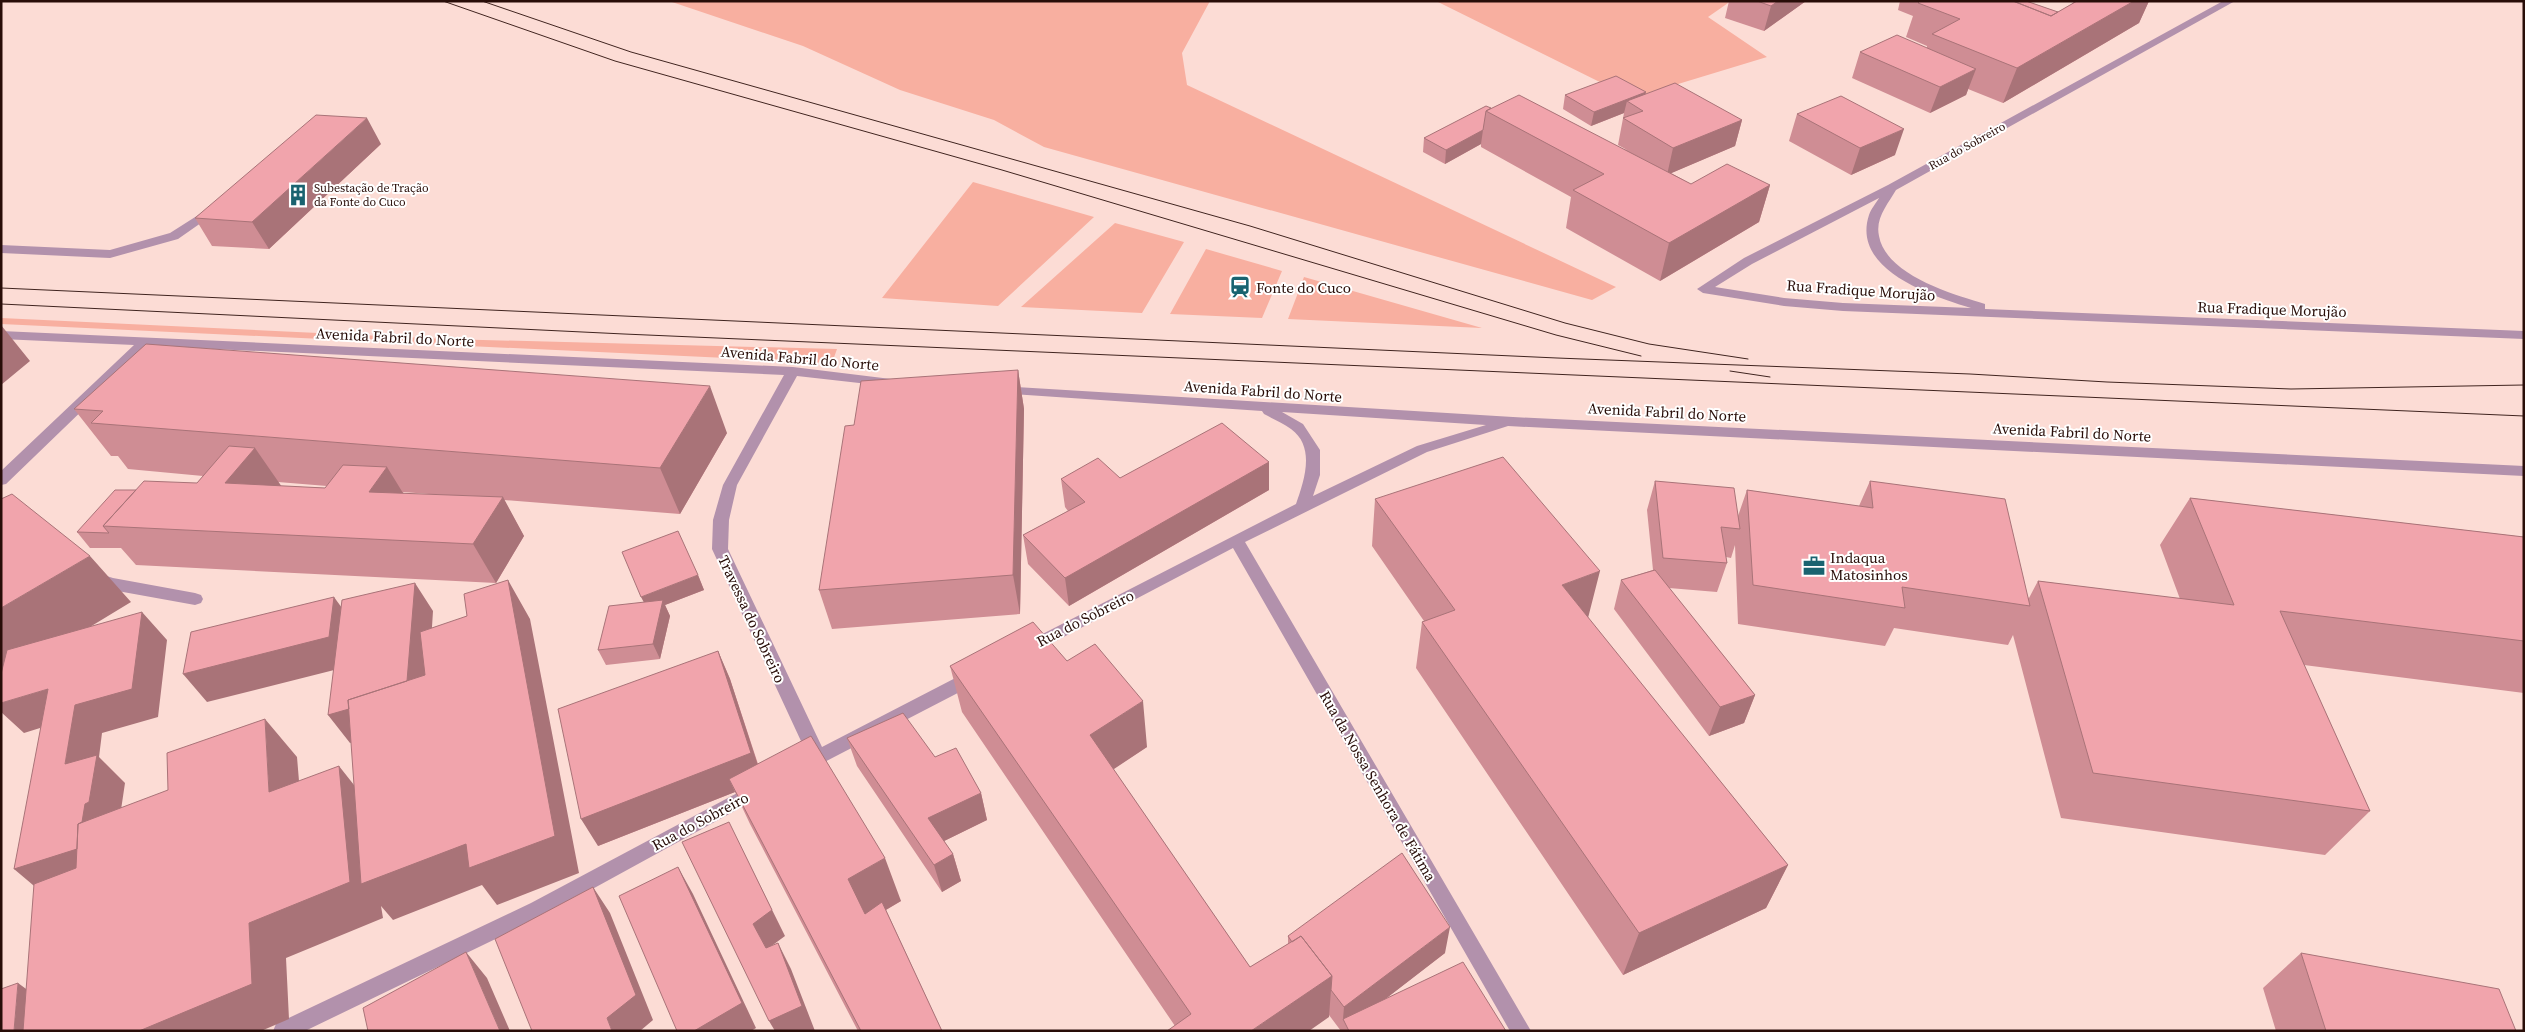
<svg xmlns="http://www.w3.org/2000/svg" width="2525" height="1032" font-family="'Source Serif 4',serif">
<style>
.green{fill:#f8afa0}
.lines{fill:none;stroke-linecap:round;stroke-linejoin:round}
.minor{fill:#b291ac;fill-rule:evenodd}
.tram{stroke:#40241f;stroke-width:1}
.wall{fill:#cf8d94;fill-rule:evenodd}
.shaded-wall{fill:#a97378}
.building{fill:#f1a4ac;stroke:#a97378}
.labels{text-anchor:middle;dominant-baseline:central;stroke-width:4;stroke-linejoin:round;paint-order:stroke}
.far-street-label{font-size:12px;fill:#280d08;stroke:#fff}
.far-poi-label{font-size:12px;fill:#280d08;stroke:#fff;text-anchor:start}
.poi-label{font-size:15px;fill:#280d08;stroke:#fff;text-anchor:start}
.street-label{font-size:15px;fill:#280d08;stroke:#fff}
</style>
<rect width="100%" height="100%" fill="#fcdcd5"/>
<!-- green -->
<path class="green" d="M669,1H1210L1182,53L1187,85L1616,287L1592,300L1044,147L994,120L900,90L803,46Z
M1436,1H1731L1708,17L1767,57L1632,98Z
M973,182L1094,217L998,306L882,298Z
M1115,223L1184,242L1142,313L1021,307Z
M1206,249L1282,271L1262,318L1170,314Z
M1304,277L1482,328L1288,319Z
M1,318L446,339L837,349L832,363L1,324Z"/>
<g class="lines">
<!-- minor -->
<path class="minor" d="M2223,1H2235L1896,190C1888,204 1875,218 1879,236C1886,275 1952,294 1985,304V309L2524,331V339L1843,311L1784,306L1703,293L1697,289L1744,258L1888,185ZM1879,198C1876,203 1871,209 1869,215C1851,270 1932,296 1971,308L1843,303L1784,298L1715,287L1752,264Z
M214,205L220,209L218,211L178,239L110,258L1,253V245L110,250L170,233Z
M1,331L793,367L891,379L893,382L891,385L886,386L797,376L737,485L729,520L728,549L822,747L967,672L973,670L979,672L981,677L979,682L811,769L805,771L799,769L796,764L799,759L807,754L712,549L713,520L723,485L784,375L149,346L6,484L1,485V471L134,345L1,339Z
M1001,386L1513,417L2524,466V476L1508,426L1427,452L1245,542L1531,1031H1510L1233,548L1035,652L1029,654L1023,652L1021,648L1023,644L1296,504C1304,481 1316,447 1291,429C1283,423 1273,419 1264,414L1262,411L996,393L994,390ZM1282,412L1486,425L1417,446L1313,496L1320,475V450L1303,424Z
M97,573L113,578L195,593L201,595L203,599L201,603L195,605L112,590L91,583L89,579L91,575Z
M756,783L762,786L765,791L762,796L545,915L305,1031H273L276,1024L531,903Z"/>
<!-- tram -->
<path class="tram" d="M443,1L615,61L1002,170L1556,335L1641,356
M482,1L631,52L1250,226L1565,323L1649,344L1748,359
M1,288L1557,358L1970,374L2107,382L2291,389L2524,385
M1,304L624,334L2524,416
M1730,371L1770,377"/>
</g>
<!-- wall -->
<path class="wall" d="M1729,1H1806L1764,31L1725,18Z
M1900,1H2026L2058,12L2072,4L2074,1H2149L2139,23L2003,103L1968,89L1966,95L1930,113L1852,78L1860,52L1927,48V46L1906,37L1913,16L1898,10Z
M1645,94L1742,120L1735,146L1671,173L1691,184L1770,185L1759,222L1660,281L1566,228L1571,197L1481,147V144L1445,164L1423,152L1424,138L1491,108L1627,150L1618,145L1624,113L1591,126L1563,109L1565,95Z
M1797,114L1895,155L1851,175L1789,141Z
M381,144L269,249L212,246L195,218Z
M1018,370L1024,409L1020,614L832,629L819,590L854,425Z
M74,409L727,433L680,514L504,500L524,536L496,583L136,565L121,548H90L77,532L136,490L197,483L203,476L128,469L118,456H111ZM278,482L327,486L325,488L281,486ZM403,492L442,495L404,494Z
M1269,462V490L1069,606L1028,564L1023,535L1068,511L1065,507L1061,479L1120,478Z
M1655,481L1738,516L1747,490L1859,506L1870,481L2029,598L2038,581L2180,599L2160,545L2190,498L2524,537V693L2304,665L2370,811L2325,855L2061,818L2013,635L2008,645L1894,628L1885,646L1738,624L1735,545L1731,558L1726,557L1727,563L1717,592L1669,588L1755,695L1744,723L1709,736L1614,609L1621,580L1653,570L1647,510Z
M1375,499L1588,618L1788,865L1766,908L1623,975L1416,668L1422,622L1424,621L1372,546Z
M698,575L704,590L665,605L670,616L660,659L606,665L598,650L644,602Z
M718,651L730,679L758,764L901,901L886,910L942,1031H858L750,824L735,792L598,846Z
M1067,661L1147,747L1113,769L1250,967L1288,944V936L1445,953L1385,999L1506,1031H1341L1329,1015V1017L1175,1026L962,712L950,666Z
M847,738L935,757L981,793L987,820L944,841L953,854L961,881L942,892L857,766Z
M2301,953L2516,1031H2276L2263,988Z"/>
<!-- shaded-wall -->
<path class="shaded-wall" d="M1778,1H1806L1764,31L1771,6Z
M2134,1H2149L2139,23L2003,103L2017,68Z
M1976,69L1966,95L1930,113L1940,87Z
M1646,92L1643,106L1627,101L1624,113L1591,126L1594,112Z
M367,118L381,144L269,249L252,222Z
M1742,120L1735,146L1667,175L1673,148Z
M1904,129L1895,155L1851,175L1860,148Z
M1483,130L1481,144L1445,164L1446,150Z
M1770,185L1759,222L1660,281L1669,243Z
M1,325L30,361L1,385Z
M1018,370L1024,409L1020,614L1013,575Z
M710,386L727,433L680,514L660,468Z
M255,448L282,487L225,483Z
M1269,462V490L1069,606L1065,578Z
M387,467L411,506L369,492Z
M503,497L524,536L496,583L473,544Z
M90,556L131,602L1,681V608Z
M1600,571L1588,618L1562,585Z
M698,575L704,590L665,605L670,616L660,659L653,644L649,612L641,597Z
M508,580L530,619L579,873L497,905L482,885L393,920L381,906L383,918L286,958L289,1019L261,1031H139L249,923L339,766L369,804Z
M415,583L433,611L426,722L350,743L328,715Z
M334,597L355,626L350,666L207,702L183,674Z
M142,612L167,640L158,717L102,733L99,757L125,783L118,830L46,896L14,869L65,764L72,718L24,733L1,712V703L48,689L75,705Z
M718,651L730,679L763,781L729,779L735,792L598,846L581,819Z
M1755,695L1744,723L1709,736L1720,707Z
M1143,701L1147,747L1096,781L1090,735Z
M265,719L297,757L303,829L269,792Z
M981,793L987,820L936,845L928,818Z
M742,849L785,936L766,950L753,924Z
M953,854L961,881L942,892L934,865Z
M885,858L901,901L865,922L848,879Z
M1788,865L1766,908L1623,975L1639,933Z
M678,867L693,894L756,1028L751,1031H694Z
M593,887L610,913L653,1020L640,1031H612L607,1018Z
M1450,927L1445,953L1348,1028L1343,1019L1344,1007Z
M778,943L791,969L815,1031H775L769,1021Z
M466,952L487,978L510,1031H500Z
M1332,976L1329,1017L1309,1031H1251Z
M18,983L52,1008L51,1031H14Z"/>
<!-- building -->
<path class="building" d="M1757,1H1778L1771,6Z
M1920,1H2013L2051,16L2077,1H2134L2017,68L1932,34L1960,19L1918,3Z
M2013,1H2026L2058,12L2051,16Z
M1897,35L1976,69L1940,87L1860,52Z
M1616,76L1646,92L1594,112L1565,95Z
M1675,83L1742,120L1673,148L1623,118L1643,111L1627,101Z
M1519,95L1691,184L1727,164L1770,185L1669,243L1573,190L1604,174L1486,111Z
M1841,96L1904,129L1860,148L1797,114Z
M1486,106L1491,108L1486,111L1483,130L1446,150L1424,138Z
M316,115L367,118L252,222L195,218Z
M146,344L710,386L660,468L91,423L103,411L74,409Z
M1018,370L1013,575L819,590L845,426L854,425L861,381Z
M1222,423L1269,462L1065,578L1023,535L1085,502L1061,479L1098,458L1120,478Z
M229,446L255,448L225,483L325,488L343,465L387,467L369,492L503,497L473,544L103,526L144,481L197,483Z
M1503,457L1600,571L1562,585L1788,865L1639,933L1422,622L1455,610L1375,499Z
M1655,481L1734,488L1740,529L1721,527L1727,563L1663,558Z
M1870,481L2005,499L2030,606L1902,587L1905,608L1753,585L1747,490L1873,508Z
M115,490H136L103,526L109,533L77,532Z
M12,494L90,556L1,608V499Z
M2190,498L2524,537V641L2280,611L2370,811L2093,773L2038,581L2234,605Z
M678,531L698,575L641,597L622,552Z
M1655,570L1755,695L1720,707L1621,580Z
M508,580L555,836L469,868L466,844L361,884L348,700L425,675L420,632L467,616L464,594Z
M415,583L407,681L348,700L349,709L328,715L342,600Z
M334,597L329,637L183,674L191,632Z
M663,600L653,644L598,650L609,606Z
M142,612L132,689L75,705L65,764L97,755L89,802L85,804L82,822L78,824L77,849L14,869L48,689L1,703V674L7,650Z
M1033,622L1067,661L1095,644L1143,701L1090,735L1250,967L1301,936L1332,976L1251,1031H1167L1191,1014L950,666Z
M718,651L751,753L581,819L558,709Z
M903,713L935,757L956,748L981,793L928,818L953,854L934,865L847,738Z
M265,719L269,792L339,766L350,882L249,923L252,984L139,1031H23L34,884L76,868L78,824L168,790L167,753Z
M811,736L885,858L848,879L865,914L882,902L942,1031H861L729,779Z
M729,822L772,910L753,924L766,948L778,943L802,1006L769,1021L682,842Z
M1402,853L1450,927L1344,1007L1331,990L1332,976L1301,936L1292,942L1288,936Z
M678,867L742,1003L694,1031H677L619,896Z
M593,887L636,995L607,1018L612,1031H532L495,939Z
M466,952L500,1031H368L363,1008Z
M2301,953L2499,989L2516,1031H2326Z
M1463,962L1506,1031H1349L1343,1019Z
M18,983L14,1031H1V989Z"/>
<!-- icons -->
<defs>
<g id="building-bare" transform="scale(1.725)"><path d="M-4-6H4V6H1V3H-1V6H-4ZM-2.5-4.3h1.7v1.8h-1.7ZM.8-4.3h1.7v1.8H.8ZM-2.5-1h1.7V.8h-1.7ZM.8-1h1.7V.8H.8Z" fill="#196370" stroke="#fff" stroke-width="2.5" paint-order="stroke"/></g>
<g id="station-bare" transform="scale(1.725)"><path d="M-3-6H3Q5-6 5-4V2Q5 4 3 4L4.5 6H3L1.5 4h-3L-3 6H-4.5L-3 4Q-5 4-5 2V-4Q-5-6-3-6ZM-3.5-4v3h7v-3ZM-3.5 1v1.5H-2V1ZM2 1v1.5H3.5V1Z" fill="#196370" stroke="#fff" stroke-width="2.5" paint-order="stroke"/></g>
<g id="office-bare" transform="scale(1.725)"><path d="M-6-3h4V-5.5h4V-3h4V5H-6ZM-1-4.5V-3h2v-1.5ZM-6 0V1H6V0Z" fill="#196370" stroke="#fff" stroke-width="2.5" paint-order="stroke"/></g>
</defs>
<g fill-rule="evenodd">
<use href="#building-bare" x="298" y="195"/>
<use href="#station-bare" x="1240" y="287"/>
<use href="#office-bare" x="1814" y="566"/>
</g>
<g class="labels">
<!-- far-street labels -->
<g class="far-street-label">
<text transform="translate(1967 146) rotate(-29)">Rua do Sobreiro</text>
</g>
<!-- far-poi labels -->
<g class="far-poi-label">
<text x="314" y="188">Subestação de Tração<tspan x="314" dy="14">da Fonte do Cuco</tspan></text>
</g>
<!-- poi labels -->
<g class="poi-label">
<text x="1256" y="287">Fonte do Cuco</text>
<text x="1830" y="557">Indaqua<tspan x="1830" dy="17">Matosinhos</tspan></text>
</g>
<!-- street labels -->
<g class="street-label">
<text transform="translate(1861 290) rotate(4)">Rua Fradique Morujão</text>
<text transform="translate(2272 309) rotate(2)">Rua Fradique Morujão</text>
<text transform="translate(395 337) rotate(3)">Avenida Fabril do Norte</text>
<text transform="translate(800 358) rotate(5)">Avenida Fabril do Norte</text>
<text transform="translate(1263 391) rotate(4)">Avenida Fabril do Norte</text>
<text transform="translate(1667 412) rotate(3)">Avenida Fabril do Norte</text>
<text transform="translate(2072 432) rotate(3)">Avenida Fabril do Norte</text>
<text transform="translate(1085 618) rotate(-27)">Rua do Sobreiro</text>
<text transform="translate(752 619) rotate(65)">Travessa do Sobreiro</text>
<text transform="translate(1378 786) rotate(60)">Rua da Nossa Senhora de Fátima</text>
<text transform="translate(700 821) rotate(-28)">Rua do Sobreiro</text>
</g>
</g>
<!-- border -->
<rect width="2525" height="1032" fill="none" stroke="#280d08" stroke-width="5"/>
</svg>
